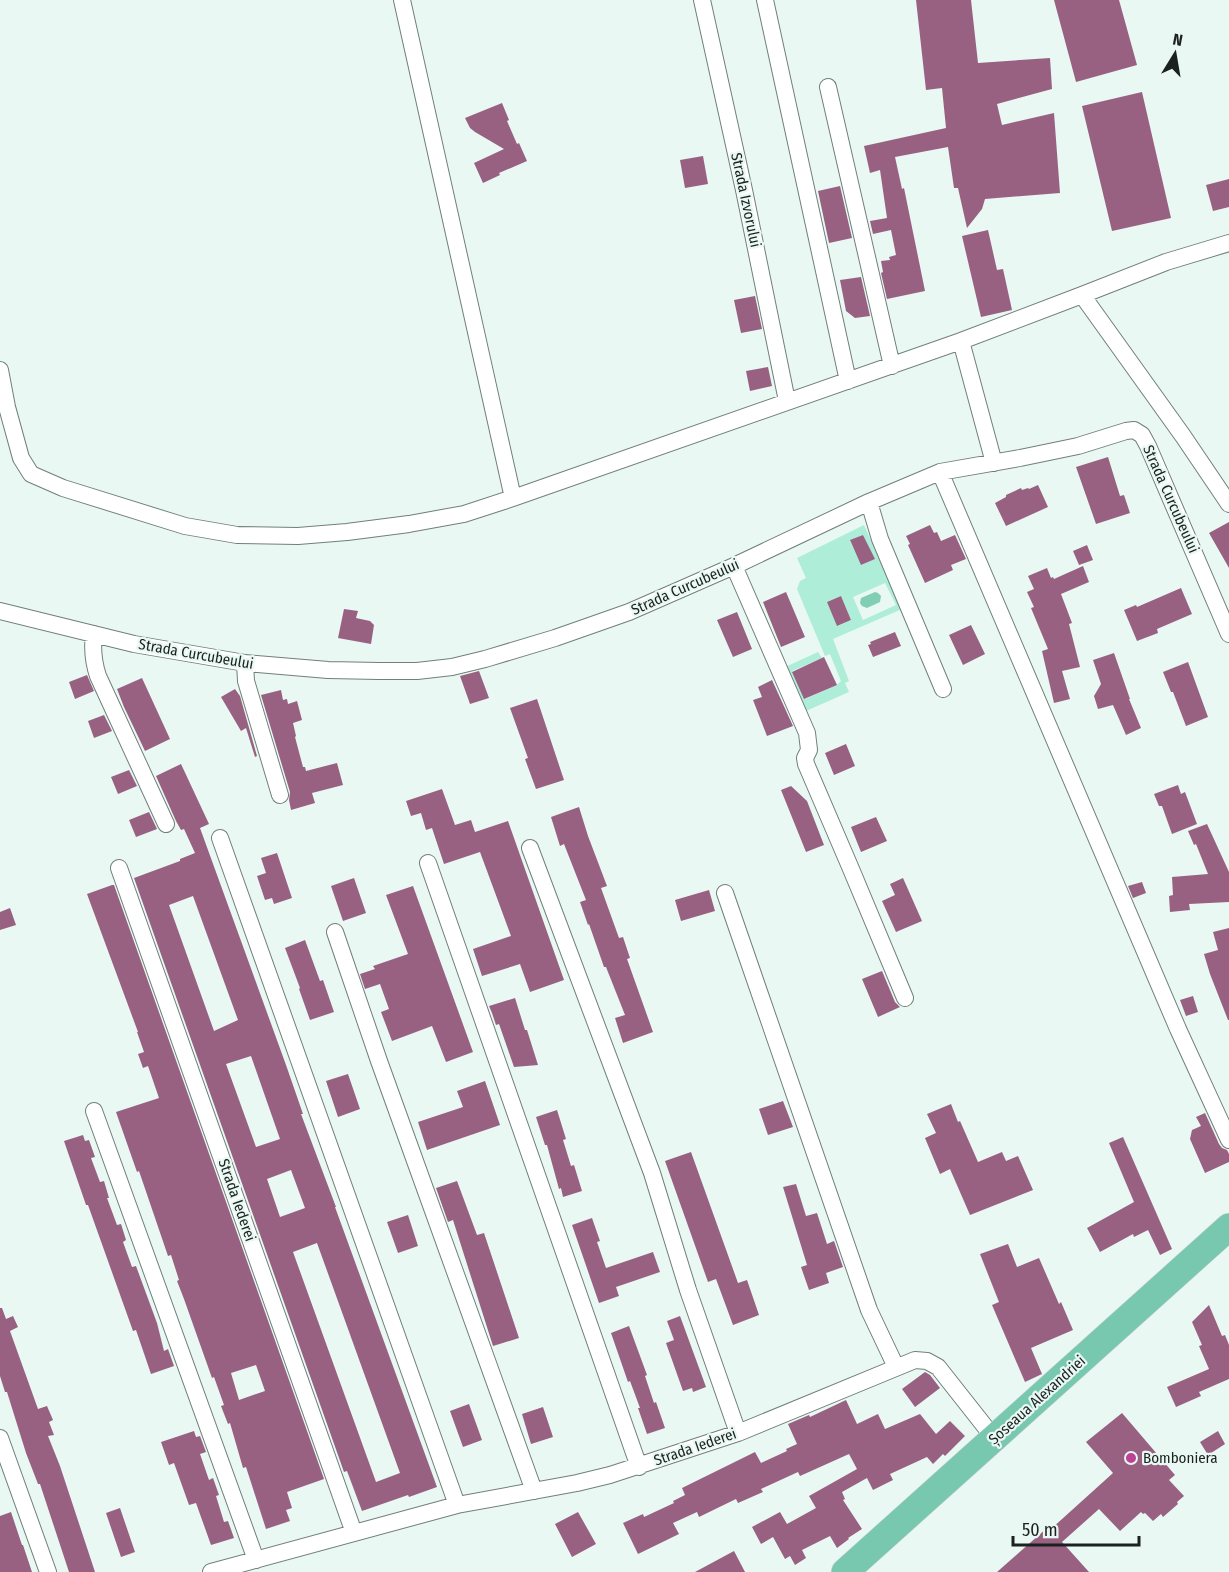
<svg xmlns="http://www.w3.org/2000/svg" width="1229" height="1572" font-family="'Fira Sans Condensed',sans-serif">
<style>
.green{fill:#aeedd8;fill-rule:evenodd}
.water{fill:#81ceb5}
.building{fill:#986182;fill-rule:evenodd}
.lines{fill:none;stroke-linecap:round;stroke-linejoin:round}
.minor-casing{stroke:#717f7a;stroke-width:18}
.trunk-casing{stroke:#d1d3d2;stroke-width:28}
.minor{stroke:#fff;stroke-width:16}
.trunk{stroke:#78c8b0;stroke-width:27}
.poi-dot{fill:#bd4294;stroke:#e9f8f2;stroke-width:2}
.labels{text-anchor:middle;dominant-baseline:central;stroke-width:4.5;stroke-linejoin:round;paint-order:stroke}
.street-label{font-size:15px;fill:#1b211f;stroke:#e9f8f2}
.poi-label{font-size:15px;fill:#1b211f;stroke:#e9f8f2;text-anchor:start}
</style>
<rect width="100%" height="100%" fill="#e9f8f2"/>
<!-- green -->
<path class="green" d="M864,525L902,609L833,639L849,681L845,683L849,692L806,711L783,668L818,652L822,658L792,671L805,699L837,685L841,681L830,654L825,656L797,589L800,581L806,578L797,558ZM863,535L874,559L862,565L850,541ZM885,583L896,605L863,620L853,597ZM841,596L851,620L838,626L827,602Z"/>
<!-- water -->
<path class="water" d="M875,592L878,593L881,596L880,602L867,608L862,606L860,603L861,598Z"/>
<!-- building -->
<path class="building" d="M916,0H971L978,63L1050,58L1052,89L997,104L1002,125L1054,113L1060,193L985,199L982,209L967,228L958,188H954L948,147L895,157L902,189L904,188L925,291L887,299L881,273L883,272L881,261L890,260L889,257L896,255L891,230L873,234L870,221L887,218L880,170L870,173L864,146L946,128L942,88L926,90Z
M1054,0H1119L1137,65L1076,82Z
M1142,92L1171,218L1112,231L1082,106Z
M502,103L509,120L507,121L517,144L519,143L527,161L499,173L500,175L483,183L474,163L504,149L475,132L470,128L465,118Z
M703,156L708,184L685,188L680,160Z
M1229,179V207L1213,211L1206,185Z
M840,186L852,238L829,243L818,191Z
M988,230L997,270L1003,269L1012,310L981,317L962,236Z
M861,277L870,316L855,318L846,311L840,280Z
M755,296L762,329L741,333L734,300Z
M768,367L772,386L750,391L746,371Z
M1108,457L1120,496L1124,495L1130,513L1096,524L1076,467Z
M1038,485L1048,507L1006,526L995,503L1006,497V495L1021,488L1022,490L1028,488L1029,489Z
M1229,522V568L1209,533Z
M930,525L934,533L937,532L941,541L955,535L966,559L951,565L953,570L925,583L908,545L910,544L906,536Z
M863,535L875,559L861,565L850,540Z
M1087,545L1093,560L1079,565L1073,551Z
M1083,566L1089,582L1061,594L1072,623L1069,624L1080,667L1062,671L1070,699L1054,703L1042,651L1048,649L1031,608L1034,607L1027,592L1034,589L1028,576L1047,568L1051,578L1053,577L1054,579Z
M1181,588L1192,614L1157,629L1158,633L1137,641L1124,610L1136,605L1137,607Z
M786,592L805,637L781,647L763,602Z
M841,596L851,620L837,626L827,602Z
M344,609L358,611L356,618L370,621L374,625L371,644L338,638Z
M737,612L752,649L733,657L717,620Z
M971,625L985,654L963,665L949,635Z
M895,632L901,646L873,657L868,645L871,644L870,642Z
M1114,653L1130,699H1129L1141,728L1126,735L1113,705L1098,709L1094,696L1101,684L1093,660Z
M824,657L837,685L804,699L792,672Z
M1188,662L1208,717L1186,726L1173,692H1171L1163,672Z
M479,671L489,698L470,704L460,676Z
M87,675L94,691L75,699L69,682Z
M142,678L170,739L145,751L124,707L117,689Z
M772,680L793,726L767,736L753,700L762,697L758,687Z
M235,689L240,696L257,756L255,757L246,728L241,731L221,697Z
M281,690L283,700L287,699L288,704L297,701L302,720L293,723L296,736L295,737L303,767H305L306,771L337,763L343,785L312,793L315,803L291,810L289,800L290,792L261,695Z
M537,699L564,780L536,789L525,759L528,758L510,708Z
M104,715L112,731L94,738L88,721Z
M846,744L855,766L834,775L825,753Z
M181,764L209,824L200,828L286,1065L303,1114H301L336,1207H335L437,1487L409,1497L408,1495L362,1511L347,1471L344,1472L134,878L180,861V859L195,853L184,829L181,830L176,821L156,776ZM193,896L238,1020L214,1031L169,905ZM251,1056L280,1139L256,1147L226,1064ZM291,1170L305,1208L280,1217L267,1179ZM317,1243L400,1473L376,1482L293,1252Z
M129,770L137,786L118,794L111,777Z
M1178,785L1181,794L1185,792L1197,824L1172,834L1162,806H1159L1154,794Z
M791,786L807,801L824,845L806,852L781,790Z
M442,789L455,825L471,820L475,832L508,821L564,980L530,992L520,964L482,976L473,949L511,936L480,852L444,864L432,828L426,830L421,813L411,816L406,801Z
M579,807L588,836L607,886L601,888L619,938L623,937L630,958L627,959L653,1032L623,1043L615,1018L625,1015L606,967H604L589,924L588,925L580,902L586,900L564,844L560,846L551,817Z
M149,812L157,829L136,837L129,820Z
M876,817L887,841L861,852L851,827Z
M1207,824L1229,872V902L1189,904L1190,910L1170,912L1169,896L1173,895L1172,877L1208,874L1196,844L1194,845L1188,831Z
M277,853L292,898L274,904L272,898L265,900L257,876L266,873L261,858Z
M354,878L366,913L343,921L331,886Z
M903,878L922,921L896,932L882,901L895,895L890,884Z
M1142,882L1146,893L1133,898L1128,886Z
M112,885H114L324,1479L287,1492L292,1508L286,1510L290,1521L266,1529L246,1467L243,1468L230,1423L228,1424L221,1406L224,1405L214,1377L212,1378L184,1299L177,1281L179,1280L171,1255L168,1256L139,1171L137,1172L116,1112L159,1098L148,1066L143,1068L138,1054L144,1052L137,1032H138L87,894ZM256,1365L265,1391L239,1400L231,1373Z
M413,886L473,1052L446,1062L432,1026L392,1041L381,1012L389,1009L380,984L365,989L360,974L375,969L373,966L408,954L386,895Z
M709,890L715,911L681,921L675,900Z
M10,908L16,925L0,930V912Z
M1229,928V1020H1228L1210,974L1204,954L1218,950L1213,932Z
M305,940L320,981L323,980L334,1012L310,1020L299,989L300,988L285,948Z
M882,971L895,1002L900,1007L878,1017L862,979Z
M1193,996L1198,1012L1186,1016L1180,1000Z
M515,998L525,1030H527L538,1065L514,1067L499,1024L496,1025L492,1013L489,1006Z
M348,1074L360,1109L338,1117L326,1081Z
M485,1081L500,1125L427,1150L418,1122L463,1107L457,1091Z
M783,1101L793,1127L768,1135L759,1109Z
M951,1104L958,1122L960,1121L978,1162L1002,1152L1006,1161L1018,1156L1033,1190L970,1215L950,1169L940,1174L925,1138L936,1133L927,1114Z
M557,1110L566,1139L563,1140L571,1166L574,1165L582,1191L563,1197L561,1188L559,1189L547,1145H545L536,1117Z
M1205,1113L1219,1144L1222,1148L1227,1150L1229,1154V1162L1205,1173L1190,1139L1192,1130L1201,1126L1196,1117Z
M83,1135L85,1141L89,1140L95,1157L91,1158L100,1182L104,1181L109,1198H107L117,1225L121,1224L126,1240L123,1242L132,1267L136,1266L157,1323L164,1351L168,1349L174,1366L151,1374L136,1330L133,1331L88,1205H86L64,1141Z
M1123,1137L1172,1249L1160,1255L1148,1230L1134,1237L1133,1234L1100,1252L1087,1228L1134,1202L1109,1143Z
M691,1152L738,1283L747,1280L759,1315L733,1325L716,1279L708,1282L665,1161Z
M457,1181L477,1235L484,1233L519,1338L493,1346L453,1220L448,1222L436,1188Z
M796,1184L806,1216L817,1213L827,1244L834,1241L843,1267L826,1273L829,1283L809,1290L801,1267L807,1265L783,1187Z
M408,1215L418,1246L398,1253L387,1222Z
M592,1218L600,1241L597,1242L606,1268L653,1252L660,1272L616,1287L619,1296L599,1303L572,1225Z
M1008,1244L1017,1267L1039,1258L1059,1304L1061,1302L1073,1330L1031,1348L1042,1374L1025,1382L992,1305L999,1302L980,1254Z
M1209,1305L1222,1336L1225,1335L1229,1345V1379L1199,1392L1201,1396L1176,1407L1167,1387L1209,1369L1199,1346L1202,1345L1192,1322Z
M0,1308H2L6,1319L13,1316L18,1327L10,1331L38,1409L47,1406L53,1420L49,1422L54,1435L48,1436L60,1466L95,1572H69L40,1484H38L26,1453L7,1392H5L0,1376Z
M680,1316L706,1387L693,1392L692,1388L683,1391L666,1343L674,1340L667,1321Z
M629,1326L647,1375L645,1376L654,1403L656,1402L665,1428L647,1434L638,1408H640L630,1381L628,1382L611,1333Z
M925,1372L930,1375L940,1388L915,1407L902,1389Z
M846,1400L857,1424L878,1414L885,1429L920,1414L936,1434L950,1421L965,1436L945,1456L943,1454L933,1464L927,1457L890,1474L893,1480L873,1490L867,1478L842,1492L845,1499L843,1500L862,1529L848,1538L849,1539L837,1548L830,1536L802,1550L806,1558L795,1565L790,1556L785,1559L773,1537L761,1544L752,1527L780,1512L787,1524L816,1508L809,1496L857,1469L849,1454L800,1476L798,1472L761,1489L763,1492L738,1503L736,1499L699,1517L697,1512L673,1523L679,1534L638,1554L623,1523L643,1514L644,1517L674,1503L673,1501L685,1495L682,1488L755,1452L761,1463L787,1451L786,1449L797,1444L788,1424L809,1415L810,1417Z
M469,1404L482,1440L463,1447L450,1411Z
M543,1407L553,1437L531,1444L522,1414Z
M1122,1413L1175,1475L1169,1480L1184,1496L1177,1502L1178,1504L1163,1517L1161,1514L1153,1521L1145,1513L1143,1514L1141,1512L1120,1531L1099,1509L1062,1542L1089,1572H997L1048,1527L1051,1529L1113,1473L1086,1442Z
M194,1431L196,1437L200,1436L206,1452L200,1454L209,1480L213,1478L219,1495L216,1496L224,1522L228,1521L234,1538L211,1545L196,1503L189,1505L174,1463L169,1465L161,1442Z
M1218,1431L1225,1444L1208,1455L1200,1442Z
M120,1508L135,1552L121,1557L106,1513Z
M11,1512L22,1545H23L32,1572H0V1516Z
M578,1512L596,1544L572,1557L555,1524Z
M734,1551L745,1572H695Z"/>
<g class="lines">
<!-- minor casing -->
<g class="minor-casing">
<path id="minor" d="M402,0L513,498
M702,0L744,190L787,401
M765,0L848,381
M828,87L892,366
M1082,295L1183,436L1229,504
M961,341L994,463
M0,370L7,407L21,458L31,474L63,488L185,526L237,535L298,536L347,532L409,524L464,514L513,498L961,341L1082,295L1166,262L1229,243
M940,472L1178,1029L1229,1140
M869,502L880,539L943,689
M734,566L807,733L809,750L805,758L806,764L851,869L905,998
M0,611L134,644L245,663L328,670L379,671H417L452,667L485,659L555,638L629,612L734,566L869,502L940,472L1020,458L1078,446L1126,431L1134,430L1142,435L1148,446L1229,634
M94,634C92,649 93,661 98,676L166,824
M245,663L246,681L280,795
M220,838L457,1505
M530,848L652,1173L688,1290L738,1433
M428,863L639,1467
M119,868L354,1533
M725,893L869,1310L896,1367
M335,932L379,1061L534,1491
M94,1111L256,1560
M0,1438L48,1572
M211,1572L457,1505L577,1483L610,1475L738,1433L915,1360L927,1361L938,1367L994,1438"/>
</g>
<!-- trunk casing -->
<g class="trunk-casing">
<path id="trunk" d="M845,1572L1229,1227"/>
</g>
<!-- minor -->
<use href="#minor" class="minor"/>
<!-- trunk -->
<use href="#trunk" class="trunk"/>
</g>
<!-- markers -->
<circle class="poi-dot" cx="1131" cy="1458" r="6"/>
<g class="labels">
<!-- street labels -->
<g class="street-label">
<text transform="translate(746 200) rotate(78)">Strada Izvorului</text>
<text transform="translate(1171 499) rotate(66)">Strada Curcubeului</text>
<text transform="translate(685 587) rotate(-24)">Strada Curcubeului</text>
<text transform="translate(196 654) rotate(10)">Strada Curcubeului</text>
<text transform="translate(237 1200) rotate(71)">Strada Iederei</text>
<text transform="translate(1037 1400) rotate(-42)">Șoseaua Alexandriei</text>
<text transform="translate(695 1447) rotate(-19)">Strada Iederei</text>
</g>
<!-- poi labels -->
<g class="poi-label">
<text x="1143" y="1458">Bomboniera</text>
</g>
</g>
<!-- north arrow -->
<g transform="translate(1175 54) rotate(11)" stroke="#e9f8f2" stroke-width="4.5" paint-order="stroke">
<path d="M0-4.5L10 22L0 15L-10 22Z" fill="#1b211f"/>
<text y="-9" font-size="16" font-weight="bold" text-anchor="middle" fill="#1b211f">N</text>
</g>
<!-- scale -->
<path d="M1013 1536v9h126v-9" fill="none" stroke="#1b211f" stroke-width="3"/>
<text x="1022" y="1536" font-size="18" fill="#1b211f" stroke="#e9f8f2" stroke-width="4.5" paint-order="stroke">50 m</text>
</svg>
